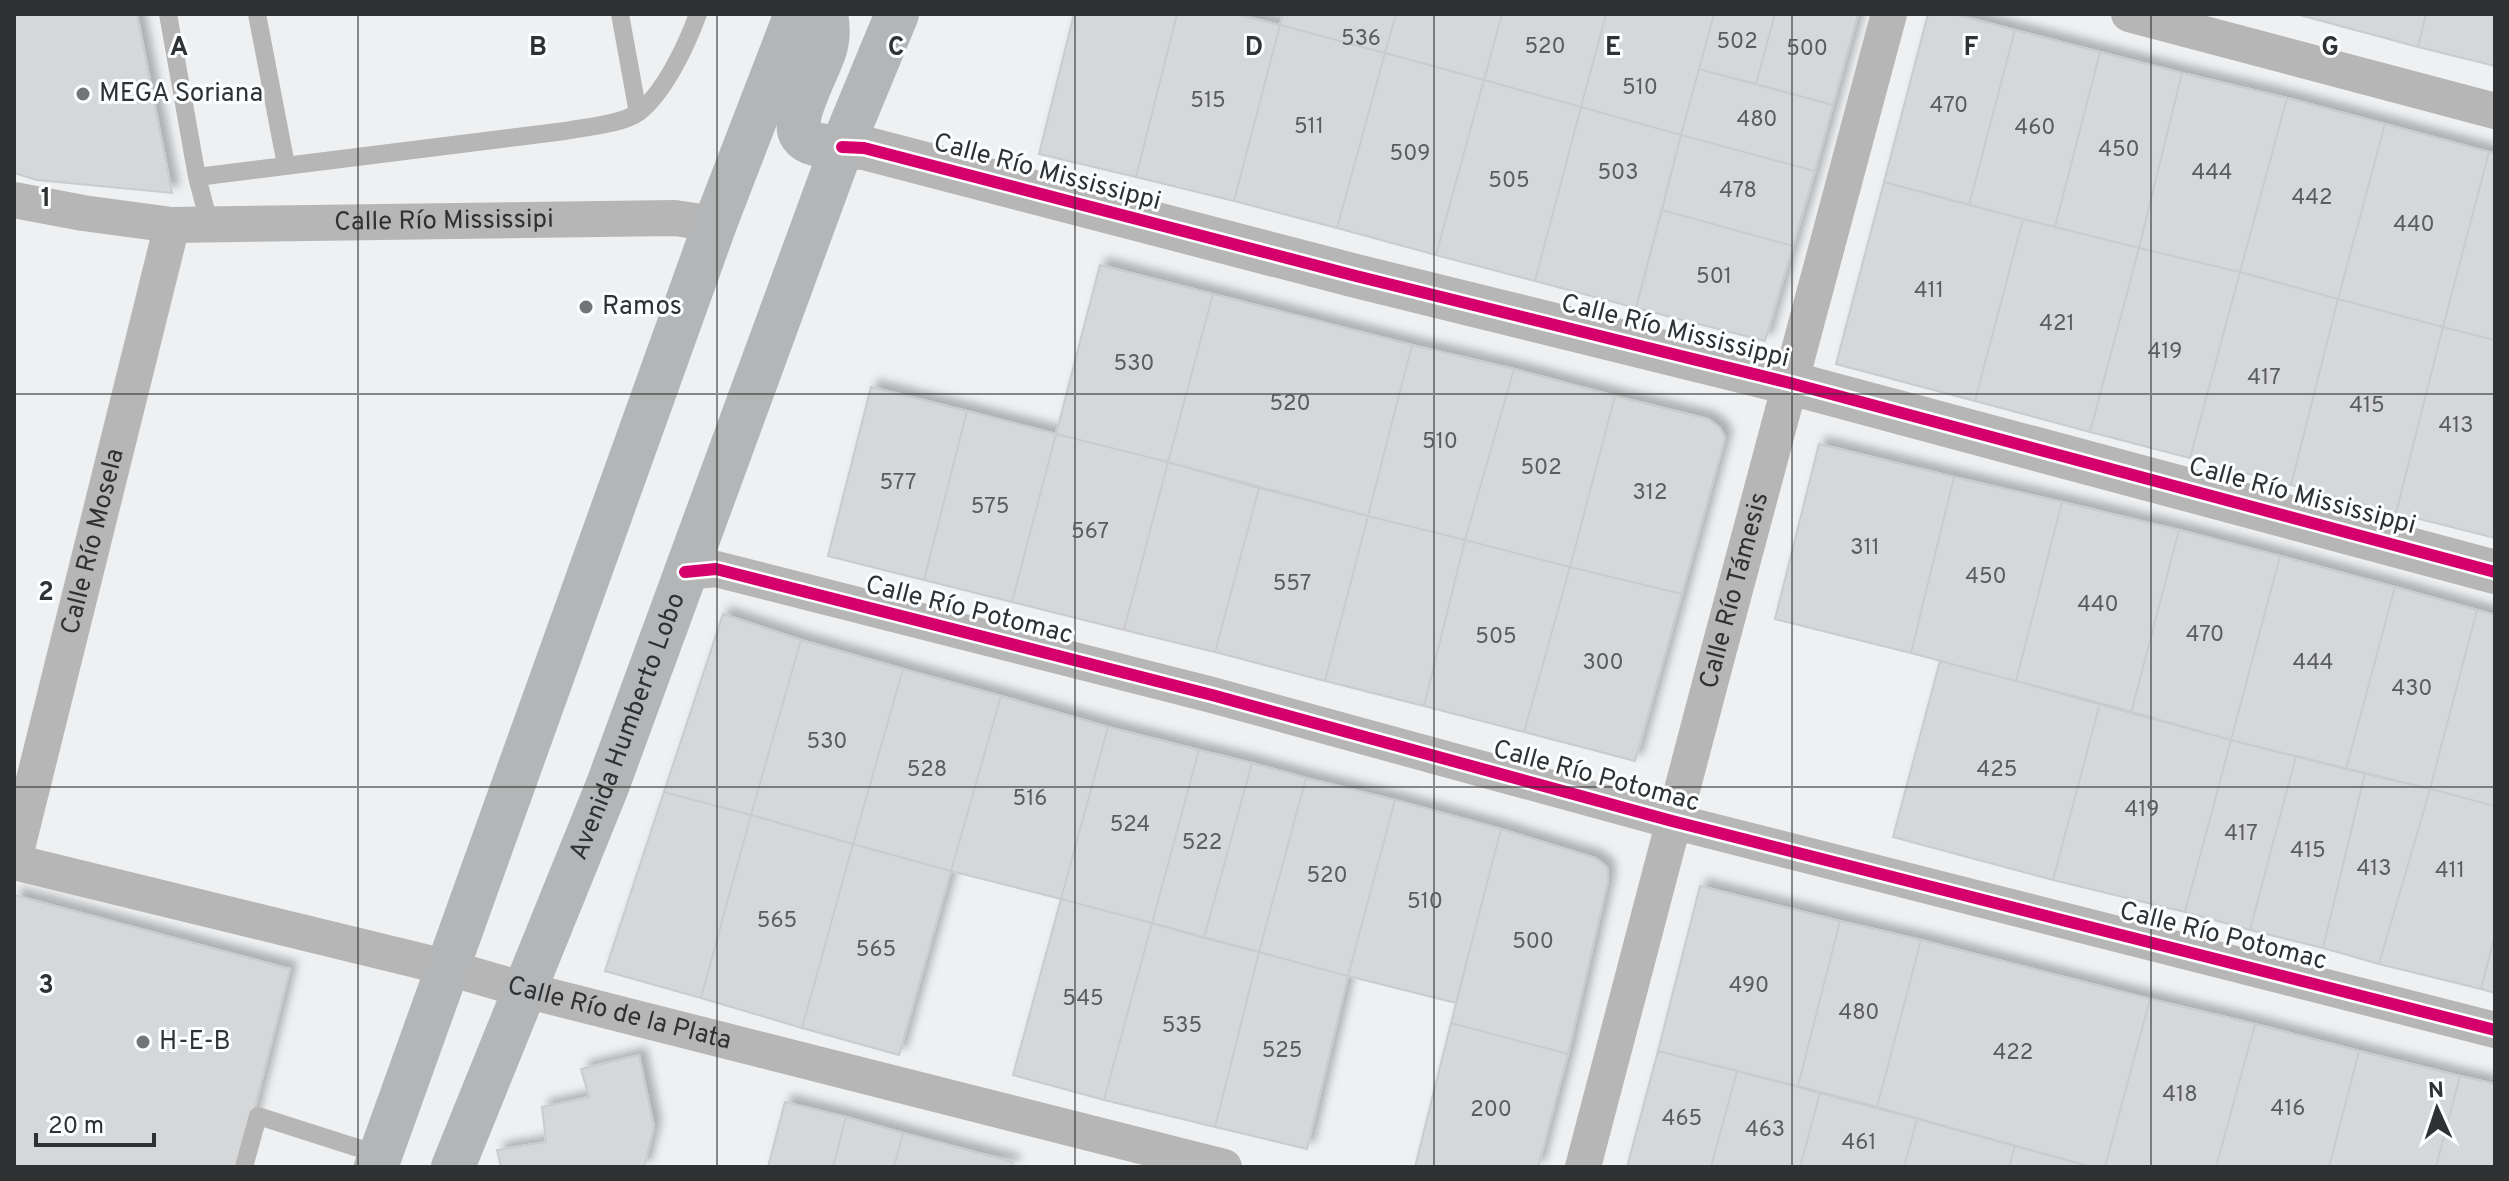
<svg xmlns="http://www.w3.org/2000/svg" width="2509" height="1181" font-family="Overpass,sans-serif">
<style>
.building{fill:#d6d7d9;stroke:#cacbcd;stroke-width:2;filter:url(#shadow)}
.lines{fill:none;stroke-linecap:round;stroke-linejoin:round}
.service{stroke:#b6b6b6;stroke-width:18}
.minor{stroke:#b6b6b6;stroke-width:36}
.tertiary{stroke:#b6b6b6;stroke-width:44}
.secondary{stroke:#b4b5b6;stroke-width:44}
.cycleway-casing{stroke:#fcfeff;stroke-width:17}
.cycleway{stroke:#d6006c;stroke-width:12}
.grid{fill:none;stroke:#303132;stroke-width:2;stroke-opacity:0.55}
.poi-dot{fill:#727475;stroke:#fcfeff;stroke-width:3}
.labels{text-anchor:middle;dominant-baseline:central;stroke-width:6;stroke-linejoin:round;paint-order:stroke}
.number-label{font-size:22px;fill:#5b5c5e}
.poi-label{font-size:26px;fill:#303132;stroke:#fcfeff;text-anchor:start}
.street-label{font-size:26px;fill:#303132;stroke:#fcfeff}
.grid-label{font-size:26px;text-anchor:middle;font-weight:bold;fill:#303132;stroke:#fcfeff;stroke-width:6;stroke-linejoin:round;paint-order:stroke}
</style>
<defs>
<filter id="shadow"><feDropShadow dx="7" dy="-7" stdDeviation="4" flood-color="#0004"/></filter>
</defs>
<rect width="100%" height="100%" fill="#eef0f2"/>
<!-- building -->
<path class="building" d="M14,14H137L172,193L37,180L14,173Z
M1074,14H1177L1136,177L1039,154Z
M1177,14H1235L1280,25L1234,201L1136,177Z
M1283,14H1396L1385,53L1280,25Z
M1396,14H1502L1484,80L1385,53Z
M1502,14H1606L1581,107L1484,80Z
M1606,14H1714L1681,135L1581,107Z
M1714,14H1775L1756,84L1699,69Z
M1775,14H1858L1833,105L1756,84Z
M1928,14H1954L2015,30L1969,205L1884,182Z
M2296,14H2426L2418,47Z
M2426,14H2495V66L2418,47Z
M1280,25L1385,53L1337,228L1234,201Z
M2015,30L2100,52L2055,227L1969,205Z
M2100,52L2182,73L2139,248L2055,227Z
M1385,53L1484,80L1436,255L1337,228Z
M1699,69L1833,105L1815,171L1681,135Z
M2182,73L2287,98L2240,272L2139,248Z
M1484,80L1581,107L1535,281L1436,255Z
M2287,98L2385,124L2338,299L2240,272Z
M1581,107L1681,135L1636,308L1535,281Z
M2385,124L2489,152L2443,327L2338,299Z
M1681,135L1815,171L1793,246L1662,210Z
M2489,152L2495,153V340L2443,327Z
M1884,182L2023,219L1975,401L1836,364Z
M1662,210L1793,246L1765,341L1636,308Z
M2023,219L2139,248L2090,432L1975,401Z
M2139,248L2240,272L2190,458L2090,432Z
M1100,265L1213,294L1168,462L1056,434Z
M2240,272L2338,299L2291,485L2190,458Z
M1213,294L1412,345L1368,516L1168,462Z
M2338,299L2443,327L2396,513L2291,485Z
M2443,327L2495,340V538L2396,513Z
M1412,345L1514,369L1465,540L1368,516Z
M1514,369L1615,396L1570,567L1465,540Z
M871,387L967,411L924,580L828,556Z
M1615,396L1708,419L1720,428L1725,438L1682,594L1570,567Z
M967,411L1056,434L1012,602L924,580Z
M1056,434L1168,462L1124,630L1012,602Z
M1819,444L1954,477L1911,653L1775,619Z
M1168,462L1259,488L1215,652L1124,630Z
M1954,477L2062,502L2016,681L1911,653Z
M1259,488L1368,516L1325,681L1215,652Z
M2062,502L2179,530L2131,713L2016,681Z
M1368,516L1465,540L1424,706L1325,681Z
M2179,530L2280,556L2231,740L2131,713Z
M1465,540L1570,567L1524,732L1424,706Z
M2280,556L2395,587L2346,769L2231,740Z
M1570,567L1682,594L1635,761L1524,732Z
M2395,587L2477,610L2430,789L2346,769Z
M2477,610L2495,615V806L2430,789Z
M723,614L801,640L751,815L664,792Z
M801,640L903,669L853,844L751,815Z
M1940,661L2100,703L2053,880L1893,837Z
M903,669L1001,696L951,871L853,844Z
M1001,696L1108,727L1061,899L951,871Z
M2100,703L2231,740L2185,912L2053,880Z
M1108,727L1199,750L1152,923L1061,899Z
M2231,740L2296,756L2250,930L2185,912Z
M1199,750L1252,763L1204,938L1152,923Z
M2296,756L2365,773L2323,948L2250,930Z
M1252,763L1306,778L1259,952L1204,938Z
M2365,773L2430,789L2379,964L2323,948Z
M1306,778L1395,800L1348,976L1259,952Z
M2430,789L2495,806V935L2481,989L2379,964Z
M664,792L751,815L701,998L605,971Z
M1395,800L1501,829L1456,1003L1348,976Z
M751,815L853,844L802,1028L701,998Z
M1501,829L1595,858L1607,867L1608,881L1568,1054L1451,1023Z
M853,844L951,871L899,1055L802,1028Z
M1700,886L1840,921L1798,1086L1658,1051Z
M14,895L290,969L240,1167H14Z
M1061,899L1152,923L1104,1100L1013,1075Z
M1840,921L1921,940L1877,1107L1798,1086Z
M1152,923L1259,952L1215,1127L1104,1100Z
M2495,935V993L2481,989Z
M1921,940L2150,999L2105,1167H2092L1877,1107Z
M1259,952L1348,976L1307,1149L1215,1127Z
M2150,999L2255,1024L2216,1167H2105Z
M1451,1023L1568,1054L1538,1167H1415Z
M2255,1024L2359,1051L2329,1167H2216Z
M1658,1051L1737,1071L1711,1167H1627Z
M2359,1051L2460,1076L2436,1167H2329Z
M639,1055L654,1127L644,1167H501L497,1150L546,1142L542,1107L589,1097L581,1069Z
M1737,1071L1820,1093L1800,1167H1711Z
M2460,1076L2495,1084V1167H2436Z
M1820,1093L1917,1119L1904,1167H1800Z
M785,1102L846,1117L833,1167H768Z
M846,1117L903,1133L894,1167H833Z
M1917,1119L2015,1146L2009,1167H1904Z
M903,1133L1013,1162L1011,1167H894Z
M2015,1146L2092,1167H2009Z"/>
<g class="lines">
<!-- service -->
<path class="service" d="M168,14L197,177L210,226
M257,14L286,165
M620,14L638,113
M197,177L565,131C586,127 623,124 639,112C665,92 687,44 698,14
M244,1167L258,1116L380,1155"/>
<!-- minor -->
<g class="minor">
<path d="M2129,14L2495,111"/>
<path id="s1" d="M14,200L83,213L172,225L675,218L715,224"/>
<path d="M685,572L716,569L1212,695L1672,821L2495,1030"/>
<path id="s2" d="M14,860L172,225"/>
<path id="s3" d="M14,862L449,968L525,990L1224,1167"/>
<path id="s4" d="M1583,1167C1682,782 1787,398 1889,14"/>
</g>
<!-- tertiary -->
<path class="tertiary" d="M842,147L864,148L1356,276L1790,383L2495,572"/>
<!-- secondary -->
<g class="secondary">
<path d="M826,14C828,25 829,35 826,46C822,65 789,119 801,135C809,147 829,146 842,147"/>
<path d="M376,1167L715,224L796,14"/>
<path id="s5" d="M453,1167L607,787L842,147L897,14"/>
</g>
<!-- cycleway casing -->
<g class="cycleway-casing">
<path id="cycleway" d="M842,147L864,148L1356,276L1790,383L2495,572
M685,572L716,569L1212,695L1672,821L2495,1030"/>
</g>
<!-- cycleway -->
<use href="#cycleway" class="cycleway"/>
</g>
<!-- grid -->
<path class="grid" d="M358,14V1167M717,14V1167M1075,14V1167M1434,14V1167M1792,14V1167M2151,14V1167M14,394H2495M14,787H2495"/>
<!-- markers -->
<g class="poi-dot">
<circle cx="83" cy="94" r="8"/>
<circle cx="586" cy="307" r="8"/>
<circle cx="143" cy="1042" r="8"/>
</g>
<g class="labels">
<!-- number labels -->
<g class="number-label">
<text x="1361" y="39">536</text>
<text x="1737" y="42">502</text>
<text x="1545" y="47">520</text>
<text x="1807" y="49">500</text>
<text x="1640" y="88">510</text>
<text x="1208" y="101">515</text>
<text x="1949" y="106">470</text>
<text x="1757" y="120">480</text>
<text x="1309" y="127">511</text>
<text x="2035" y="128">460</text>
<text x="2119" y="150">450</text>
<text x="1410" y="154">509</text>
<text x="1618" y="173">503</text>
<text x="2212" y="173">444</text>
<text x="1509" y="181">505</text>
<text x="1738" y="191">478</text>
<text x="2312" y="198">442</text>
<text x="2414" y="225">440</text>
<text x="1714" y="277">501</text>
<text x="1929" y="291">411</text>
<text x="2057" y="324">421</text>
<text x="2165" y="352">419</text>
<text x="1134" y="364">530</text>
<text x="2264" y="378">417</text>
<text x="1290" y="404">520</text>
<text x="2367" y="406">415</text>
<text x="2456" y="426">413</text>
<text x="1440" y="442">510</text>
<text x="1541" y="468">502</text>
<text x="898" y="483">577</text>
<text x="1650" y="493">312</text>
<text x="990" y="507">575</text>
<text x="1090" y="532">567</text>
<text x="1865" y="548">311</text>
<text x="1986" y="577">450</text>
<text x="1292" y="584">557</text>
<text x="2098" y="605">440</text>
<text x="2205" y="635">470</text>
<text x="1496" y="637">505</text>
<text x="1603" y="663">300</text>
<text x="2313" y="663">444</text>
<text x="2412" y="689">430</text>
<text x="827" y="742">530</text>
<text x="927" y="770">528</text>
<text x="1997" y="770">425</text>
<text x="1030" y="799">516</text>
<text x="2142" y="810">419</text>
<text x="1130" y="825">524</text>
<text x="2241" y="834">417</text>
<text x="1202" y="843">522</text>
<text x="2308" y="851">415</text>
<text x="2374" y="869">413</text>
<text x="2450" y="871">411</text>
<text x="1327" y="876">520</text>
<text x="1425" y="902">510</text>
<text x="777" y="921">565</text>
<text x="1533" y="942">500</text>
<text x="876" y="950">565</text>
<text x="1749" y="986">490</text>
<text x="1083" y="999">545</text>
<text x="1859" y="1013">480</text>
<text x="1182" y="1026">535</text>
<text x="1282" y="1051">525</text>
<text x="2013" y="1053">422</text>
<text x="2180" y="1095">418</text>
<text x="2288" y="1109">416</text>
<text x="1491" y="1110">200</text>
<text x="1682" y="1119">465</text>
<text x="1765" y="1130">463</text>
<text x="1859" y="1143">461</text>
</g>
<!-- poi labels -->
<g class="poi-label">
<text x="99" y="94">MEGA Soriana</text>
<text x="602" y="307">Ramos</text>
<text x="159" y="1042">H-E-B</text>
</g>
<!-- street labels -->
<g class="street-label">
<text transform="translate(1047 173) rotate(15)">Calle Río Mississippi</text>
<text stroke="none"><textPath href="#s1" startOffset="432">Calle Río Mississipi</textPath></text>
<text transform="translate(1675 332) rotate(14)">Calle Río Mississippi</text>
<text transform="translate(2302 497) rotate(15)">Calle Río Mississippi</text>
<text stroke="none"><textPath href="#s2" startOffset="328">Calle Río Mosela</textPath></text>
<text stroke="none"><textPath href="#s4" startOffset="596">Calle Río Támesis</textPath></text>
<text transform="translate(969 611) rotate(14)">Calle Río Potomac</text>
<text stroke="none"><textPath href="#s5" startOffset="474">Avenida Humberto Lobo</textPath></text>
<text transform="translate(1596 777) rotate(15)">Calle Río Potomac</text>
<text transform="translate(2223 937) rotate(14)">Calle Río Potomac</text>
<text stroke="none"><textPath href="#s3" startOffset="624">Calle Río de la Plata</textPath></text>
</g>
</g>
<g class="grid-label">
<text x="179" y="55">A</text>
<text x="538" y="55">B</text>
<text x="896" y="55">C</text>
<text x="1254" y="55">D</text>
<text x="1613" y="55">E</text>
<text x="1971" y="55">F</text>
<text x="2330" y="55">G</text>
<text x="46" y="206">1</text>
<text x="46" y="600">2</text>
<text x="46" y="993">3</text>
</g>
<!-- border -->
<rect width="2509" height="1181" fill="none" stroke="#303132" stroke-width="32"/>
<!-- north arrow -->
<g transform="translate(2437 1109) rotate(357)" stroke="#fcfeff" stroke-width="6" paint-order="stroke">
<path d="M0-6L14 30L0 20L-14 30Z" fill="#303132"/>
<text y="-12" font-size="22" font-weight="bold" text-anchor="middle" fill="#303132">N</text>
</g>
<!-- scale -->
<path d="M36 1133v12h118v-12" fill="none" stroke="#303132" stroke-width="4"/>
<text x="48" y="1133" font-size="24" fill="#303132" stroke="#fcfeff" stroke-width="6" paint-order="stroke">20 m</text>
</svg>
